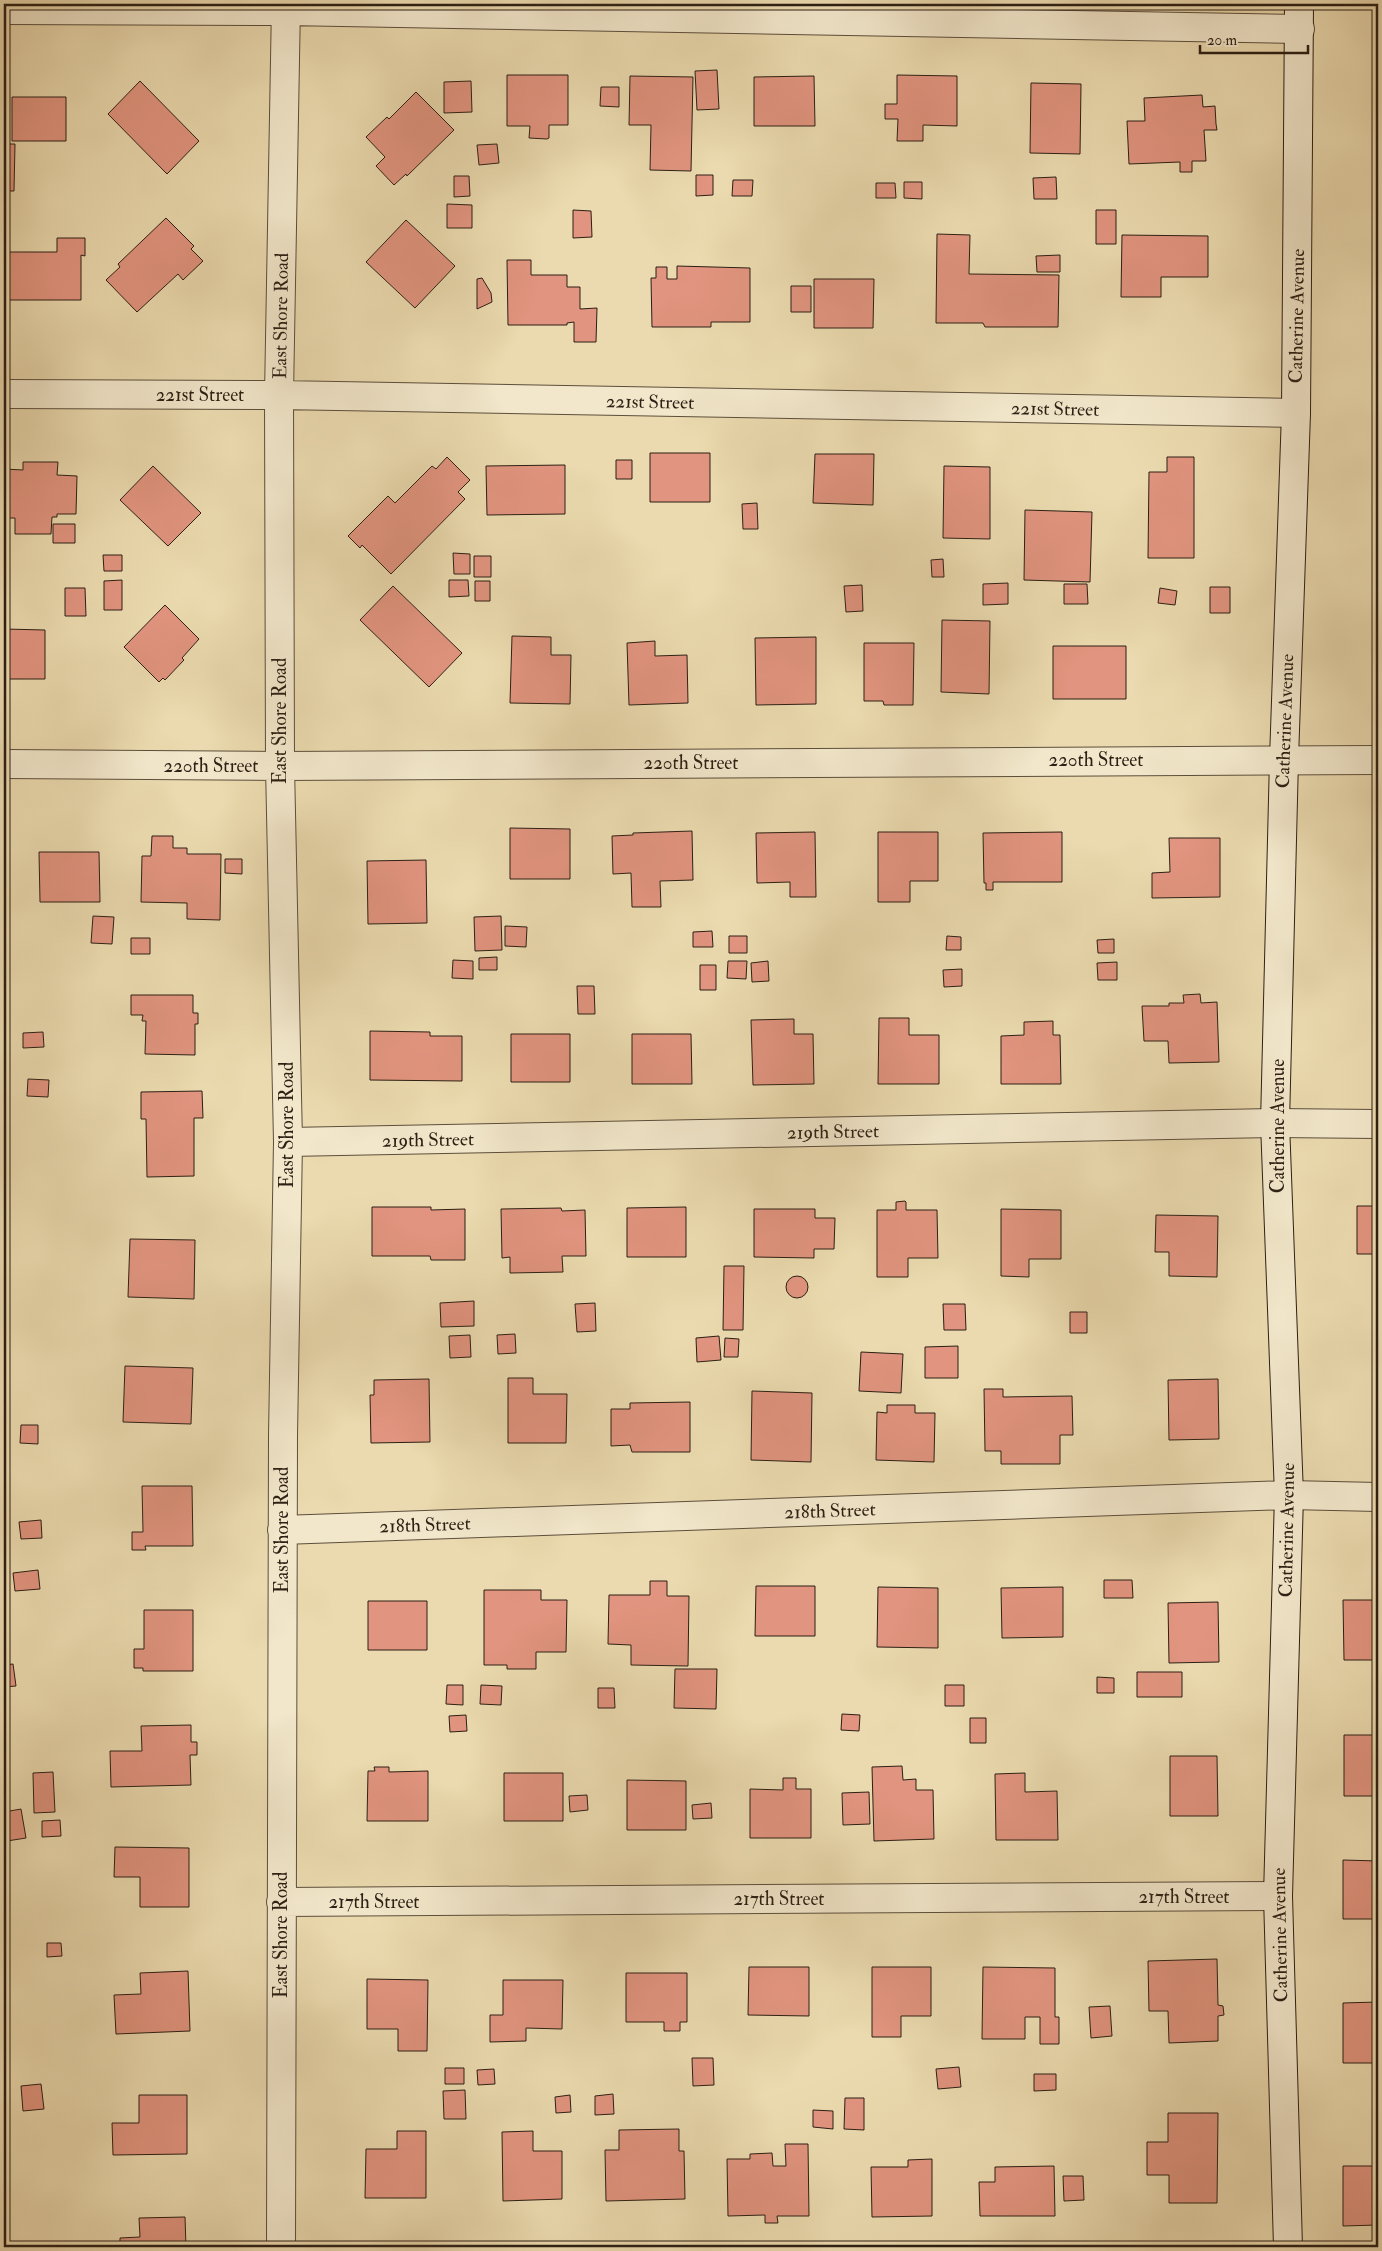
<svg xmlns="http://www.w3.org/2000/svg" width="1382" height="2251" font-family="'IM FELL Double Pica',serif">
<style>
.building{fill:#e1947f;stroke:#2c1f14}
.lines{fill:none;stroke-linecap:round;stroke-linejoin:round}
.street-casing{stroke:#5c4e3b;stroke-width:30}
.secondary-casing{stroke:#2c1f14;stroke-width:30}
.street{stroke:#f2e7cb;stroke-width:28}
.secondary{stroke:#f2e7cb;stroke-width:28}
.labels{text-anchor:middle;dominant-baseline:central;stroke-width:4;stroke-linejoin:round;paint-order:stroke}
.street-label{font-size:19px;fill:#2c1f14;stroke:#f2e7cb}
</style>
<rect width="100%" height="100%" fill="#ebdaaf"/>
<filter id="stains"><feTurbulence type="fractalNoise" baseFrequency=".004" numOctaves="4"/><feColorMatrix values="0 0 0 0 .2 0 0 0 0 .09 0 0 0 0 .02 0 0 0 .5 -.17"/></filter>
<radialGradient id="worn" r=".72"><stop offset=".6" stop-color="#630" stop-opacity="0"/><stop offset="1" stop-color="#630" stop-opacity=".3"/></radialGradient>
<!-- building -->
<path class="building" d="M1376,43H1378V70H1376Z
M717,70L719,109L697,110L695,71Z
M507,75H568V125H549V138L547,139L529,138L530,126H507Z
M897,75L957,76V126L923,125V141H897L898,119H885V104H897Z
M630,76L693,77L691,171L650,170L651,125H629Z
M814,76L815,126H754V77Z
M140,81L199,141L167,174L108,114Z
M471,81L472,112L444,113V82Z
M1031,83L1081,84L1080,154L1030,153Z
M601,87H619V107L600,106Z
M416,92L454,130L407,176L406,174L394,185L376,166L385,157L366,137L387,117L389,119Z
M1202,95L1203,107L1215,106L1216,124L1217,130H1204L1206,161H1192V172H1180V162L1129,164L1127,121H1145L1144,98Z
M12,97H66V141H12Z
M4,144H15L14,191H4Z
M497,144L499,163L479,165L477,145Z
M696,175H713V195L696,196Z
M454,176H469L470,196L454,197Z
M1056,177L1057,199H1034L1033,178Z
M733,180H753L752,196H732Z
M904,182H922V199L904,198Z
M876,183H895L896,198H876Z
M447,204L472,205V228H447Z
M573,210L591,211L592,237L573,238Z
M1096,210H1116V244H1096Z
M166,218L194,246L191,249L203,261L183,280L178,274L137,312L106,280L120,267L118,264Z
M406,220L455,266L415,308L366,262Z
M937,234L970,235L969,274L1059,275L1058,327H985L983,323H936Z
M1122,235L1208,236V277H1161V297H1121Z
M57,238H85V256L81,255V300H4V252H57Z
M1060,255V272H1037L1036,256Z
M507,260H531V275H567V287H580V309L597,308L596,342H574V322L567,323V325H508Z
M677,266L750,268V322H711V327H652L651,278H656V267H667V279H677Z
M482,278L491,293L492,302L477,309V279Z
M814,279H874L873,328H814Z
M791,286H811V312H791Z
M650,453H710V502H650Z
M815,454H874L873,505L813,503Z
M447,457L470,480L458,492L465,499L391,574L362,545L360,548L348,536L388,496L395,503L432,466L436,469Z
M1167,457H1194V558H1148L1149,472H1167Z
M616,460H632V479H616Z
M23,462H58L57,475L77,476L76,514H57V517H52L51,534H15V518H4V469L23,470Z
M565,465V514L487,515L486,466Z
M153,466L201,513L168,546L120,500Z
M944,466L990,467V539L943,538Z
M757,503L758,529H743L742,504Z
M1025,510L1092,512L1090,582L1024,580Z
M53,524H75V543H53Z
M453,553L470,554V574H454Z
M103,555H122V571H104Z
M474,556H491V577H474Z
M943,559L944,577H932L931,560Z
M122,580V610H104V581Z
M449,580H468L469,596L449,597Z
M475,581H490V601H475Z
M1008,583V604L983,605V584Z
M1064,584H1087L1088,604H1064Z
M862,585L863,611L846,612L844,586Z
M393,586L462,653L429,687L360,620Z
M1210,587H1230V613H1210Z
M65,588H85L86,616H65Z
M1160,588L1177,591L1175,605L1158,603Z
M165,605L199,639L182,658L184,660L165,680L163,678L159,682L124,647Z
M942,620L990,621L989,694L941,692Z
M4,629L45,630V679H4Z
M512,636L551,637V655H571L570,704L510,703Z
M816,637V704L756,705L755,638Z
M655,641V656L687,655L688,703L629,705L627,643Z
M864,643H914L913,705H884L883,701H864Z
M1053,646H1126V699H1053Z
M510,828L570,829V879H510Z
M692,831L693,880L660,881L661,907H632L631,873L613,874L612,836L633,835V833Z
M815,832L816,897H790V882L757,883L756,833Z
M878,832H938V881H910V902H878Z
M1062,832V882H993V890H986V883H984L983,833Z
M152,836H173V848H187V854H221L220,920L187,919V903L141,902L142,856H151Z
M1169,838H1220V897L1152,898V873L1170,872Z
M39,852H99L100,902H40Z
M225,859H242V874L225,873Z
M426,860L427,923L368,924L367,861Z
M93,916L114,917L112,944L91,943Z
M501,916L502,950L475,951L474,917Z
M505,926L527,927L526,947L505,946Z
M712,931L713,947H693V932Z
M729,936H747V953H729Z
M947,936L961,937V950H946Z
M131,938H150V954H131Z
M1114,939V953H1098L1097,940Z
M497,957V970H479V958Z
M453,960L473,961V979L452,978Z
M728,961H747L746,979L727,978Z
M768,961L769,981L752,982L751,963Z
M1117,962V980H1098L1097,963Z
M700,965H716V990H700Z
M962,969V986L944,987L943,970Z
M577,986H594L595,1014H578Z
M1200,994L1201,1003L1217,1002L1219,1062L1169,1063L1168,1041H1144L1142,1006H1169V1003H1184L1183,995Z
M131,995H193V1013H198V1024H195V1055L145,1054L146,1021H142L143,1015H131Z
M879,1018H909V1035H939V1084H878Z
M794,1019V1034H813L814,1084L753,1085L751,1020Z
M1053,1021V1035H1060L1061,1084H1001V1036L1024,1035V1022Z
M370,1031L430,1032V1036H462V1081L370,1080Z
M43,1032L44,1047L23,1048V1033Z
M511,1034H570V1082H511Z
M632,1034H691L692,1084H632Z
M28,1079L49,1080L48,1097L27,1096Z
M202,1091L203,1118H194V1176L147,1177L146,1119H141V1092Z
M905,1201L906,1202V1210H937L938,1258H908V1277H877V1210H896V1202Z
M1357,1206H1378V1254H1357Z
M372,1207H431V1210L465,1209V1260H431L430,1256H372Z
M686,1207V1257H627V1208Z
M561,1208L562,1211L585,1210L586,1256H562L563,1272L510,1273V1257L502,1258L501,1209Z
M754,1209H815V1218H835L834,1249H814V1258L754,1257Z
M1001,1209L1061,1210V1259H1029V1277L1001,1276Z
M1156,1215L1218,1216L1217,1277L1169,1276V1252H1155Z
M130,1239L195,1240L194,1299L128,1297Z
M724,1266H744L743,1330H723Z
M786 1287a11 11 0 1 1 22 0a11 11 0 1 1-22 0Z
M474,1301V1326L441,1327L440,1303Z
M595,1303L596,1331L577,1332L575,1304Z
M943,1304H965L966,1330H944Z
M1070,1312H1087V1333H1070Z
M515,1334L516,1353L498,1354L497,1335Z
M470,1335L471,1357L450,1358L449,1336Z
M719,1336L721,1360L697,1362L696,1338Z
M725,1338L739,1339L738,1357H724Z
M958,1346V1378H925V1347Z
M861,1352L903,1354L901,1393L859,1391Z
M125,1366L193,1368L191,1424L123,1422Z
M508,1378H533V1394H567L566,1443H508Z
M429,1379L430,1442L371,1443L370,1395H374V1380Z
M1218,1379L1219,1439L1169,1440L1168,1380Z
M984,1389H1003V1397L1072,1396L1073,1435H1060V1464H1001V1451H985Z
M752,1391L812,1393L811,1462L751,1460Z
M690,1402V1452H632L630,1445L611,1446V1409H630V1403Z
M887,1405H915V1413H935L934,1462L876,1460L877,1412L887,1413Z
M21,1425H38V1444L20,1443Z
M142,1486H192L193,1546H145L146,1550H132V1532H143Z
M41,1520L42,1538L21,1539L19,1522Z
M38,1570L40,1589L15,1591L13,1573Z
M1104,1580H1132L1133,1598H1104Z
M650,1581H667V1596H689L688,1666L631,1665V1645L608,1644L609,1595H650Z
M756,1586H815V1636H755Z
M878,1587L938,1588V1648L877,1647Z
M1063,1587V1637L1002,1638L1001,1588Z
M484,1590H541V1600H567L566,1652H536V1669H507V1665H484Z
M1343,1600H1378V1660H1344Z
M368,1601H427V1650H368Z
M1218,1602L1219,1662L1169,1663L1168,1603Z
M144,1610H193V1671H143V1668H134V1649H144Z
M13,1664L16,1686L4,1687V1665Z
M675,1669H717L716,1709L674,1708Z
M1137,1672H1182V1697H1137Z
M1097,1677L1114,1678V1693H1097Z
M447,1685H463V1705L446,1704Z
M481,1685L502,1686L501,1705L480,1704Z
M945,1685H964V1706H945Z
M598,1688H614L615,1708H598Z
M842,1714L860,1715L859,1731L841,1730Z
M466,1715L467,1731L450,1732L449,1716Z
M970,1718H986V1743H970Z
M191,1725V1742H197V1755H190L191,1785L111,1787L110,1751H142L141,1726Z
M1344,1735H1378V1796H1344Z
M1170,1756H1217L1218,1816H1170Z
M902,1766L903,1780L916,1779V1790H933L934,1839L874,1841L872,1767Z
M374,1767H389V1772L428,1771V1821H367L368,1771H375Z
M53,1772L55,1812L34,1813L33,1773Z
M504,1773H563V1821H504Z
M1025,1773V1792L1057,1791L1058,1840H996L995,1774Z
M783,1778H796V1789H811V1838H750V1789L783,1790Z
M627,1780L686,1781V1830H627Z
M869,1792L870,1824L843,1825L842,1793Z
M587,1795L588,1810L570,1812L569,1796Z
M711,1803L712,1818L693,1819L692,1805Z
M21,1809L26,1838L7,1841L4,1812Z
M60,1820L61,1836L42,1837V1821Z
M115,1847L189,1848V1907H140V1877H114Z
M1343,1860L1378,1861V1919H1343Z
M47,1943H61L62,1956L47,1957Z
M1217,1959L1218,2005L1223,2006L1224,2015L1218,2016V2041L1169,2043L1168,2011H1149L1148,1961Z
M749,1967H809V2016L748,2015Z
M872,1967H931V2016H901V2037H872Z
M983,1967L1055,1968V2017H1059V2044H1040V2017H1025V2039H982Z
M188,1971L190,2031L116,2034L114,1995L141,1994L140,1973Z
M626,1973H687V2022H680V2031H664V2022H626Z
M367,1979L428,1980L427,2051H398V2029H367Z
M503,1980H563L562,2029L526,2028V2041L490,2042V2015H503Z
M1378,2002V2063H1343V2003Z
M1110,2006L1112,2036L1091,2038L1089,2007Z
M692,2058H713L714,2085L693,2086Z
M959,2067L961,2087L938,2089L936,2069Z
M445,2068H464V2084H445Z
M494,2069L495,2084L478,2085L477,2070Z
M1034,2074H1056V2090L1034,2091Z
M41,2084L44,2109L23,2111L21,2086Z
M465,2090L466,2119H444L443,2091Z
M613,2094L614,2114L595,2115V2096Z
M139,2095H187V2154L113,2155L112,2123H139Z
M570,2095L571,2112L556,2113L555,2097Z
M845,2098H864V2130L844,2129Z
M813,2110L833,2111V2129L813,2127Z
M1168,2113H1218L1217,2203H1169V2175H1147V2142H1168Z
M679,2129V2151H684L685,2199L606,2201L605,2150H619V2130Z
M397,2131H426V2198H365L366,2149H397Z
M533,2131V2151H562V2199L503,2201L502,2132Z
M785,2144H808L809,2216H777L778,2223H765V2215L728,2216L727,2159H750V2154L772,2153L773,2166H786Z
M932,2159V2216L872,2217L871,2167H908V2160Z
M1054,2166L1055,2216H980L979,2182H995V2167Z
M1343,2166H1378V2225L1343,2226Z
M1063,2176H1083L1084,2200L1064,2201Z
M185,2217L186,2247H120V2238L140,2237L139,2218Z"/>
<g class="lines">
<!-- street casing -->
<g class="street-casing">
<path id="street" d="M4,10L286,11L1300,29
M4,394L279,395L1296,413
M4,764L280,766L1378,760
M288,1142L1275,1123L1378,1124
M282,1530L1289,1495L1378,1497
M281,1902L1278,1896
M281,2247L283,1436L288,1142L280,766L279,395L286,4"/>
</g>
<!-- secondary casing -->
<g class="secondary-casing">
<path id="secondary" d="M1288,2247L1278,1896L1289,1495L1275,1123L1284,759L1296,413L1299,4"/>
</g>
<!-- street -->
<use href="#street" class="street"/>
<!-- secondary -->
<use href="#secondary" class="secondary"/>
</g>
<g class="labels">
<!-- street labels -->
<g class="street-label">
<text transform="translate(281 316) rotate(-89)">East Shore Road</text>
<text transform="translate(1297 316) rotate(-89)">Catherine Avenue</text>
<text x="200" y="395">221st Street</text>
<text transform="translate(650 402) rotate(1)">221st Street</text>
<text transform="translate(1055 409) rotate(1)">221st Street</text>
<text transform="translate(280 721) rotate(-90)">East Shore Road</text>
<text transform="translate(1285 721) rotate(-88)">Catherine Avenue</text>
<text x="1096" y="760">220th Street</text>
<text x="691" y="763">220th Street</text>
<text x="211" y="766">220th Street</text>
<text transform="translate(287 1125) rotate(-90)">East Shore Road</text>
<text transform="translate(1278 1126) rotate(-90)">Catherine Avenue</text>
<text transform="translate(833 1132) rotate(-1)">219th Street</text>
<text transform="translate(428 1140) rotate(-1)">219th Street</text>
<text transform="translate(830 1511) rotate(-2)">218th Street</text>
<text transform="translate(425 1525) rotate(-2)">218th Street</text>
<text transform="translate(282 1530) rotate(-90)">East Shore Road</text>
<text transform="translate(1287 1530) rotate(-89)">Catherine Avenue</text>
<text x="1184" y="1897">217th Street</text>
<text x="779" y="1899">217th Street</text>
<text x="374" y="1902">217th Street</text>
<text transform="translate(281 1935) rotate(-90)">East Shore Road</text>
<text transform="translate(1280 1935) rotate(-91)">Catherine Avenue</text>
</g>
</g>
<!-- margin -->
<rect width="1382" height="2251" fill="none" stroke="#ebdaaf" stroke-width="20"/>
<rect x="5" y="5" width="1372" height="2241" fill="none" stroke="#2c1f14" stroke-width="2.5"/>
<rect x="10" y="10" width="1362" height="2231" fill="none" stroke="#2c1f14"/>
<!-- scale -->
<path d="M1200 45v8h108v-8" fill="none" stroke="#2c1f14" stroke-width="2.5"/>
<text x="1207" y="45" font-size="15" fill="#2c1f14" stroke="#f2e7cb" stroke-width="4" paint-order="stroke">20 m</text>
<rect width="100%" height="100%" filter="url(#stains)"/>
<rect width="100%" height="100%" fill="url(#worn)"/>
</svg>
